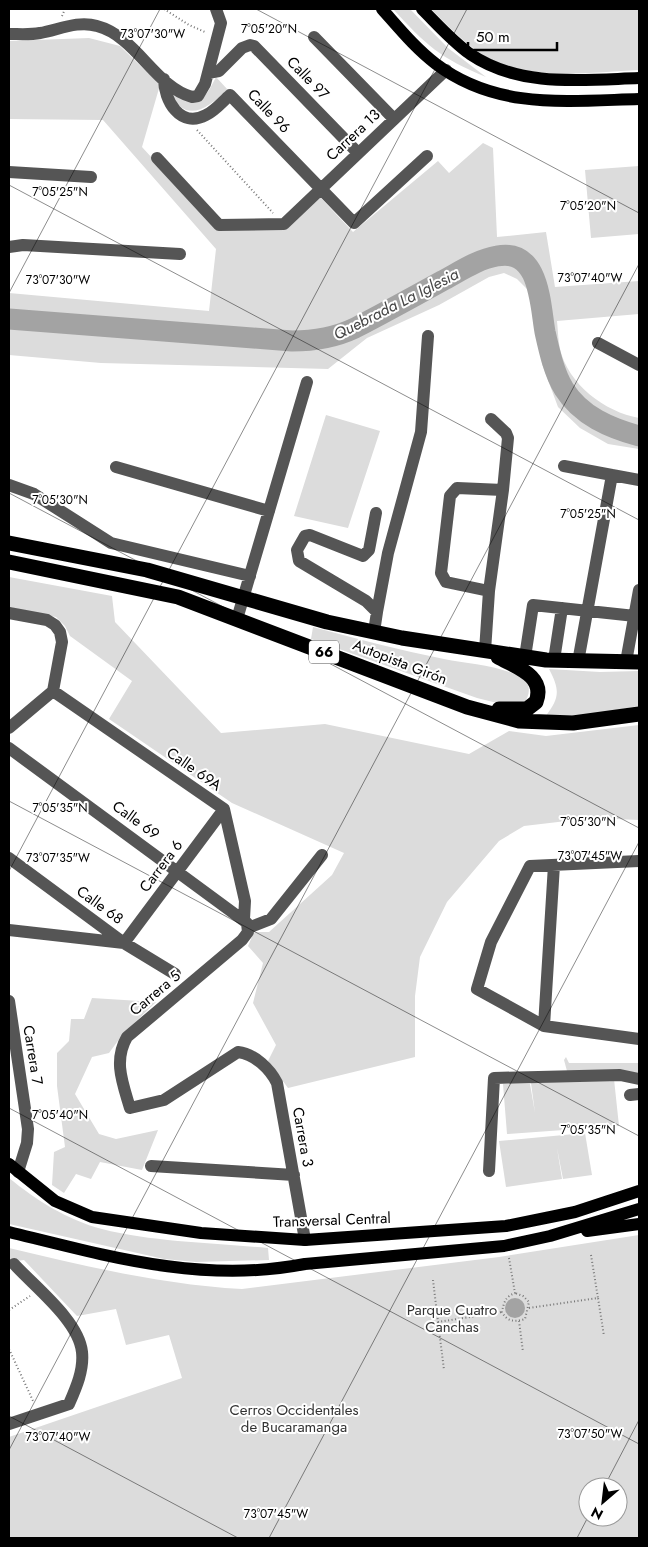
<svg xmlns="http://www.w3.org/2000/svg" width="648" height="1547" font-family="Jost,sans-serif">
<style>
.green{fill:#dcdcdc;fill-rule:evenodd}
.water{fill:#a3a3a3}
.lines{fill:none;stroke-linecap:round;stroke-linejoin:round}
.river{stroke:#a3a3a3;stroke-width:21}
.path{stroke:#777;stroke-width:2;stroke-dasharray:1 2.5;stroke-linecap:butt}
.minor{stroke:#555;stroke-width:12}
.major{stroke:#000;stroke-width:12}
.highway{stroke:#000;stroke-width:15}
.ticks{fill:none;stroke:#000;stroke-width:1;stroke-opacity:0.45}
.labels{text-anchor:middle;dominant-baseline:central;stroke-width:4;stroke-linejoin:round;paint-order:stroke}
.shield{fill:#fff;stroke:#4c4c4c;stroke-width:1}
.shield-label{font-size:14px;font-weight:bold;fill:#000}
.street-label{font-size:15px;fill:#000;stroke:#fff}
.park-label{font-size:15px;fill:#333;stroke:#fff}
.water-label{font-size:16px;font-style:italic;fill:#444;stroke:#fff}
.ticks-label{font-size:12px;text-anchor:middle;fill:#000;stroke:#fff;stroke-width:4;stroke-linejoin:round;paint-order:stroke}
</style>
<rect width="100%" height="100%" fill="#fff"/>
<!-- green -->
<path class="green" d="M393,9H410L448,48L486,77C440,58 426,45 393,9Z
M431,9H639V70C593,72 543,80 499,63C473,53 450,28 431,9Z
M89,38L120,46L160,85L142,147L217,229L284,230L319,196L353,232L438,161L449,173L483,143L493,148L497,237L546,232L555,287L639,281V314L557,321C558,330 558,340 560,349C568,384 605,412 639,418V449L608,444L580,428L558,407L542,364L532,294L517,279L504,273L489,277L439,305L367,338L328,369L101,363L9,355V293L209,311L216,249L103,120L9,119V41Z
M216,77L228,90C205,110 185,125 167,89C194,108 201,108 216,77Z
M639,166V234L591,238L585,170Z
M326,415L380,431L348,528L294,516Z
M9,577L112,596L115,622L221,733L325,724L469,754L509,731L546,736L639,725V820L592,818L524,826L499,841L447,902L420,957L415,996V1057L288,1088L268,1061L276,1045L253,1003L263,963L248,946L254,932H269L332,875L344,853L232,803L109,719L132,681L70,636L65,626L56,617L9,607Z
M313,627C357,639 400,650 444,659C468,664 500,665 522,678C532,685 530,696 523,704H501L477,698L311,639Z
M549,669L600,672L639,671V706L575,717H545C560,698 560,690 549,669Z
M92,998L156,1002L123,1034L109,1053L92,1057L75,1094L99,1134L116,1139L158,1130L142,1170L100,1162L91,1179L76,1174L64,1193L52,1185L54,1152L65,1147L57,1086V1053L69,1041L71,1019H84Z
M566,1057L569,1063H639V1075L567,1071L564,1060Z
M614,1079L619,1126L507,1134L503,1084H530L535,1113L531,1083Z
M585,1133L592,1175L563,1179L557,1148L562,1179L506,1187L499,1141Z
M9,1178C36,1200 67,1220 102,1229C152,1242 216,1243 268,1248L269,1260L196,1262L164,1259L9,1224Z
M639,1235V1538H9V1437L182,1378L169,1335L126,1345L116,1309L77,1316L24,1260L9,1262V1248C85,1266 164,1285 242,1289L499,1257ZM588,1487H618V1517H588Z"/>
<!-- water -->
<path class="water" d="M505 1308a10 10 0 1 1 20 0a10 10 0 1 1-20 0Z"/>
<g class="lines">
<!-- river -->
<path class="river" d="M9,319L292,341C315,341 334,338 355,328C384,313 413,297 442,281C459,272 478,259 497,256C540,248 540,304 545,332C549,350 554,373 564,389C581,416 610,428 639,436"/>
<!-- path -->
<path class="path" d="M164,9L189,25L205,32
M62,16L65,9
M197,130L273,213
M591,1255L598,1298
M509,1258L515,1293C505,1297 504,1302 502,1312C507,1322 515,1322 525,1319L529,1302L523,1296L515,1293
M433,1280L438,1322L502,1312
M529,1308L598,1298L604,1336
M9,1310L30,1296
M519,1321L523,1352
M438,1322L444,1370
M9,1349L34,1403"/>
<!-- minor -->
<path class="minor" d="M9,34C19,34 30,35 40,33C58,30 78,20 97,26C136,36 155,87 192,97L198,96L205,84L221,23L216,9
M314,37L394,119
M208,73L219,71L242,48L250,45L254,46L358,153
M164,79C164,100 180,129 206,115C215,111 223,101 230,95L354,223L427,156
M157,158L219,225L284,224L446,70
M9,172L91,177
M9,247L23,245L180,254
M598,343L639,365
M491,419L506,433L508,438L503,490
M564,466L612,475
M116,467L269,511
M9,485L34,494L111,543L250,576
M377,612L388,553L421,432L428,336
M9,613L47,620L55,625L60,632L62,642L53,691L9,728
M237,619L307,382
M374,632L377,612L366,601L299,561L297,550L305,536L310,535L363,556L369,550L376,513
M485,651L489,591L503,490L457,488L450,496L441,573L446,582L489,591
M525,657L533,605L635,616
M554,660L562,608
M578,662L612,475L639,480
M626,662L639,590
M53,691L224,809L245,901L244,919
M9,748L247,923L248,932L242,940L127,1037C113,1061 123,1084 130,1108L164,1100L238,1052C255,1054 270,1069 277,1083L305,1240
M9,858L124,943L175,974
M639,861L530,866L491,942L477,989L544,1026L639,1039
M248,928L271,919L322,855
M9,930L124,943L224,809
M9,1001L28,1129L27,1143L18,1172
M544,1026L554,865
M630,1095L639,1094
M151,1166L294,1175
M489,1171L494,1078L620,1075L639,1079
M9,1424L69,1404C76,1388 84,1370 82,1352C79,1321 35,1287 14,1264"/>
<!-- major -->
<path class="major" d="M382,9C399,28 415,48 436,64C497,110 567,101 639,99
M422,9C438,25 452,41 470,54C520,88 582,80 639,78
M9,1164L55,1201L92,1217L201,1233L305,1240L506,1226L575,1212L639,1191
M587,1231L639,1224
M9,1232C107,1256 203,1284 305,1264L504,1246L550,1236L639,1209"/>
<!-- highway -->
<path class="highway" d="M9,543L147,570L327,622L402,638L546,660L639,662
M9,562L178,597L467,707L519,721L573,723L639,714
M498,657C516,667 546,676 536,702L527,709H499"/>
</g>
<!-- ticks -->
<path class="ticks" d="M256,9L639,213M9,185L639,520M9,293L160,9M9,493L639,828M9,801L639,1136M9,871L467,9M9,1108L639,1444M9,1416L238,1538M9,1450L639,264M604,1487L639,1420M269,1538L639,842M577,1538L588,1517"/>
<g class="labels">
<!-- shield labels -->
<rect class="shield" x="309" y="640.5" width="30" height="23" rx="4"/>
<g class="shield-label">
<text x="324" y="652">66</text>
</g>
<!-- street labels -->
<g class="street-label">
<text transform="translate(308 78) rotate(46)">Calle 97</text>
<text transform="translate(269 111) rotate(46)">Calle 96</text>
<text transform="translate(353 135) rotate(-43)">Carrera 13</text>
<text transform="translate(400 662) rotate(21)">Autopista Girón</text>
<text transform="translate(194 769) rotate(35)">Calle 69A</text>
<text transform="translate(136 820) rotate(36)">Calle 69</text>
<text transform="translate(161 866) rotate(-53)">Carrera 6</text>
<text transform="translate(100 905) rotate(36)">Calle 68</text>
<text transform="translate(155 993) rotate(-40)">Carrera 5</text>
<text transform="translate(33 1055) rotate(81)">Carrera 7</text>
<text transform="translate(303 1137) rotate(80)">Carrera 3</text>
<text transform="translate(332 1220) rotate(-2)">Transversal Central</text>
</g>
<!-- park labels -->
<g class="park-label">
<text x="452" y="1310">Parque Cuatro<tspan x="452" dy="17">Canchas</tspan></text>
<text x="294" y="1410">Cerros Occidentales<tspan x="294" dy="17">de Bucaramanga</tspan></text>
</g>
<!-- water labels -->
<g class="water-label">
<text transform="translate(396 304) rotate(-27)">Quebrada La Iglesia</text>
</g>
</g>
<g class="ticks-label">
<text x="269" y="33">7°05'20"N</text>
<text x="153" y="38">73°07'30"W</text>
<text x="60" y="196">7°05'25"N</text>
<text x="588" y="210">7°05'20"N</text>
<text x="590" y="282">73°07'40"W</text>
<text x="58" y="284">73°07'30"W</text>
<text x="60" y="504">7°05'30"N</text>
<text x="588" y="518">7°05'25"N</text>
<text x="60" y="812">7°05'35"N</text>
<text x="588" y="826">7°05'30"N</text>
<text x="590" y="860">73°07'45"W</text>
<text x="58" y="862">73°07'35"W</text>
<text x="60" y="1119">7°05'40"N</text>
<text x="588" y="1134">7°05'35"N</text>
<text x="590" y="1438">73°07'50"W</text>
<text x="58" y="1441">73°07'40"W</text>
<text x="276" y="1518">73°07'45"W</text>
</g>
<!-- border -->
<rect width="648" height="1547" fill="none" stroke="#000000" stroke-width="20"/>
<!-- north arrow -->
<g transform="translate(603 1502) rotate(208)"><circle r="24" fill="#ffffff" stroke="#999999"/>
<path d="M0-4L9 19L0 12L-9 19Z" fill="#000000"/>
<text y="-8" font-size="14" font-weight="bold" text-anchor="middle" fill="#000000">N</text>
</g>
<!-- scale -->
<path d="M468 42v8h89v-8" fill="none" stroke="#000000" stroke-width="2.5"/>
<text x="476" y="42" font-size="15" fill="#000000" stroke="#ffffff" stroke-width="4" paint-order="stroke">50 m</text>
</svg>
